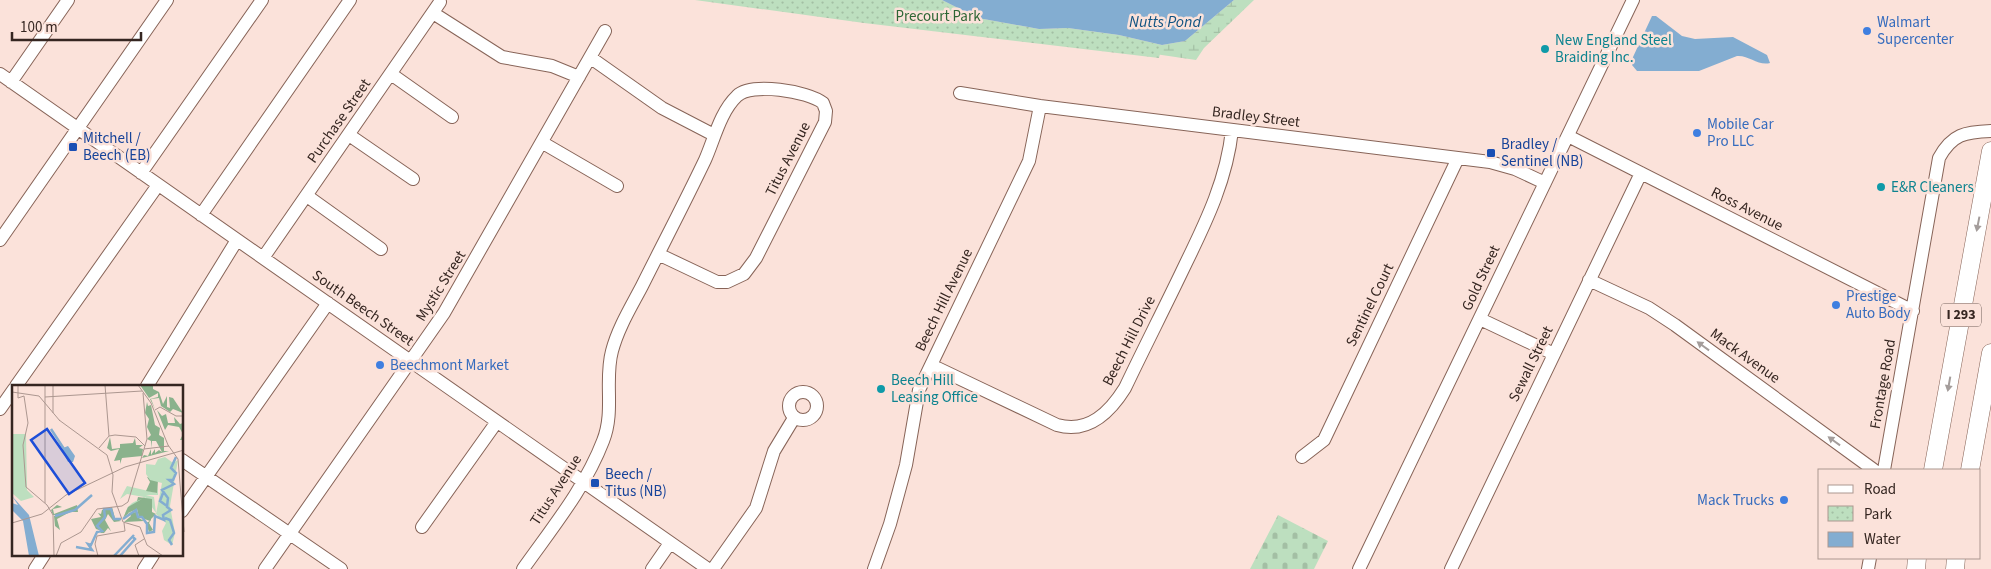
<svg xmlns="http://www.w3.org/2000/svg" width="1991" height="569" font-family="'Source Sans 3',sans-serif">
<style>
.wetland{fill:url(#wetland-marsh)}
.cemetery{fill:url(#cemetery-stones)}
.park{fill:url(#park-dots)}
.water{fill:#83add1}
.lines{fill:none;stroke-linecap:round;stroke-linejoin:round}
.minor-casing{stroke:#876458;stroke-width:14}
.highway-casing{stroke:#876458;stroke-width:19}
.minor{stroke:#fff;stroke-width:12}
.highway{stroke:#fff;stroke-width:18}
.oneway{fill:#a49d9b}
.shop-dot{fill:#3f7fe0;stroke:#fbe2da;stroke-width:2}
.culture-dot{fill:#0f9aa8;stroke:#fbe2da;stroke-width:2}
.transit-dot{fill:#1a4fb4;stroke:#fbe2da;stroke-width:2}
.labels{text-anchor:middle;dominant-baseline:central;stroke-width:5;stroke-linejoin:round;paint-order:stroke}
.shield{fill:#fbe2da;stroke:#705e58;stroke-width:1}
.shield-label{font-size:14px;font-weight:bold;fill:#352621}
.park-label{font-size:15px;fill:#2d6634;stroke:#fbe2da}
.shop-label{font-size:15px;fill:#366cbe;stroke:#fbe2da;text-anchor:start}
.culture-label{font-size:15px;fill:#0d838f;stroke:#fbe2da;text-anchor:start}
.street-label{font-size:15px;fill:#352621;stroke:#fbe2da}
.transit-label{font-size:15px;fill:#164399;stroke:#fbe2da;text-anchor:start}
.water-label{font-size:16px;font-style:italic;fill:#105382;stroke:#fbe2da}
.inset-river{fill:none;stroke:#83add1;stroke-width:2.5}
.inset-road{fill:none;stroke:#ac9790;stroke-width:1}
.view{fill:#1d4ed8;fill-opacity:0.15;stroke:#1d4ed8;stroke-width:2.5}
.inset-edge{fill:none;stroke:#352621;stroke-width:2.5}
</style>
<defs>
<pattern id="wetland-marsh" width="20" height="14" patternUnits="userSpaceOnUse" patternTransform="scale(1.25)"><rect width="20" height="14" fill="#bddfbf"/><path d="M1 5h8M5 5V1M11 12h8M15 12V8" fill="none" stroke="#a3bfa4"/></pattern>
<pattern id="cemetery-stones" width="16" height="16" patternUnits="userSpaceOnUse" patternTransform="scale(1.25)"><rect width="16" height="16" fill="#bddfbf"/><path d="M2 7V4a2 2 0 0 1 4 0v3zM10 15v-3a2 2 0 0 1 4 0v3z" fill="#a3bfa4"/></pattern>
<pattern id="park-dots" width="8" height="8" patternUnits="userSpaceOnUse" patternTransform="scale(1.25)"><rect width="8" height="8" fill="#bddfbf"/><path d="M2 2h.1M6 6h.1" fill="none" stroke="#a3bfa4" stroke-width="1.8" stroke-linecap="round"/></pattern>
</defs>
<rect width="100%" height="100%" fill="#fbe2da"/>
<!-- wetland -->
<path class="wetland" d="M1234,0H1254L1204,48L1196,60L1155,54L1162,45L1185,41Z"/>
<!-- cemetery -->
<path class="cemetery" d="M1278,515L1328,541L1314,569H1250Z"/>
<!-- park -->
<path class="park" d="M695,0H942L978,18L1039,29L1068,28L1119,35L1162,45L1159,58L864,23Z"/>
<!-- water -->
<path class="water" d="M942,0H1234L1185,41L1162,45L1119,35L1068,28L1039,29L978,18Z
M1652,16H1656L1682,36L1695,39L1733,37L1767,55L1770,63C1758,66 1749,55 1737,56L1699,71H1637L1632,65L1633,57Z"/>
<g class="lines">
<!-- minor casing -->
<g class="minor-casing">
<path id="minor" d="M433,13L502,57L552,66L579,77
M591,58L662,108L714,135
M0,74L708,569
M391,74L452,117
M11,82L68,0
M960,93L1040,106L1490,162L1515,169L1545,183
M349,135L413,179
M1568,136L1913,311
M543,143L617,186
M141,173L262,0
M307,196L381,249
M201,215L350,0
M0,240L167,0
M263,258L440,2
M1589,280L1649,308L1675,325L1874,470
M1480,319L1554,354
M931,365L1057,425C1089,434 1110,412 1125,388C1145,346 1166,305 1186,263C1207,220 1227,178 1232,130
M16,386L158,185
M147,386L237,240
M789 406a14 14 0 1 1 28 0a14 14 0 1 1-28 0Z
M0,409L14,389
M1302,457L1324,440L1458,158
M182,460L341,569
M1884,470L1939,158C1952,134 1965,132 1991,131
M182,511L328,303
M422,527L496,423
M35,569L44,555
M144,569L153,555
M265,569L444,313L605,31
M523,569C552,528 585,488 603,441C615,411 604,380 612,351C618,328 631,307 642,286C663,244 685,202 705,160C714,140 720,112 737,96C751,82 808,91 823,103L826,111L825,122L756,258L744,274L727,282H717L658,254
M652,569L670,543
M713,569L756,508L774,451L794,418
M874,569L890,524L906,465L919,390L1029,161L1040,106
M1359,569L1633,0
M1451,569L1641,173
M1868,569L1870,558"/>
</g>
<!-- highway casing -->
<g class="highway-casing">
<path id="highway" d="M1933,470L1991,151
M1970,470L1991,353
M1916,569L1917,558
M1955,569L1956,558"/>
</g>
<!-- minor -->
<use href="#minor" class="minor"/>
<!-- highway -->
<use href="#highway" class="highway"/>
</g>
<!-- one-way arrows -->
<defs><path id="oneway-solid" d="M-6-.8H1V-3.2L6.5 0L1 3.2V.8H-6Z" transform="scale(1.25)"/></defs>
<g class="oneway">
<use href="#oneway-solid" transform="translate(1978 224) rotate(101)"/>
<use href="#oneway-solid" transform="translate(1703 346) rotate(-144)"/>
<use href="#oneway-solid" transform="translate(1949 384) rotate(100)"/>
<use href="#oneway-solid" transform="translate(1834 441) rotate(-144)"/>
</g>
<!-- markers -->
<g class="shop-dot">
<circle cx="1867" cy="31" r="5"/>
<circle cx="1697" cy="133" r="5"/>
<circle cx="1836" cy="305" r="5"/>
<circle cx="380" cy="365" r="5"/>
<circle cx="1784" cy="500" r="5"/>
</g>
<g class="culture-dot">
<circle cx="1545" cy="49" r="5"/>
<circle cx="1881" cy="187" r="5"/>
<circle cx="881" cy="389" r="5"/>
</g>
<g class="transit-dot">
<rect x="68" y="142" width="10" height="10" rx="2.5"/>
<rect x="1486" y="148" width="10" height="10" rx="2.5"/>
<rect x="590" y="478" width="10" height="10" rx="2.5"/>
</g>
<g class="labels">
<!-- shield labels -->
<rect class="shield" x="1941" y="303.5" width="40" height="23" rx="4"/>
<g class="shield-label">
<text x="1961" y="315">I 293</text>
</g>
<!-- park labels -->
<g class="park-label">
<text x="938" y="16">Precourt Park</text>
</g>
<!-- shop labels -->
<g class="shop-label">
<text x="1877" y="22">Walmart<tspan x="1877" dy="17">Supercenter</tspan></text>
<text x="1707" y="124">Mobile Car<tspan x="1707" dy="17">Pro LLC</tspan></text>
<text x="1846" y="296">Prestige<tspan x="1846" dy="17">Auto Body</tspan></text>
<text x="390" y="365">Beechmont Market</text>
<text x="1774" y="500" text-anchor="end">Mack Trucks</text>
</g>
<!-- culture labels -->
<g class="culture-label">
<text x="1555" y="40">New England Steel<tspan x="1555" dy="17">Braiding Inc.</tspan></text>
<text x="1891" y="187">E&amp;R Cleaners</text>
<text x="891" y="380">Beech Hill<tspan x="891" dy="17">Leasing Office</tspan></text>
</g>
<!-- street labels -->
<g class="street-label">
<text transform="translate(1256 117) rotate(7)">Bradley Street</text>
<text transform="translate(339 121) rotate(-55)">Purchase Street</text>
<text transform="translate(788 159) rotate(-63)">Titus Avenue</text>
<text transform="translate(1747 209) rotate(27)">Ross Avenue</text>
<text transform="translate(1481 278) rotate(-65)">Gold Street</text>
<text transform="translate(441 286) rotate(-58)">Mystic Street</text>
<text transform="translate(944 300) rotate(-64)">Beech Hill Avenue</text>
<text transform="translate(1370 305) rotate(-64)">Sentinel Court</text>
<text transform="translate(363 308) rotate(35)">South Beech Street</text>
<text transform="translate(1129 341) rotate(-63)">Beech Hill Drive</text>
<text transform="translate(1745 356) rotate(36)">Mack Avenue</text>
<text transform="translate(1531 364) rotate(-64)">Sewall Street</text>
<text transform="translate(1883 384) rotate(-80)">Frontage Road</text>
<text transform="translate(556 490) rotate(-57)">Titus Avenue</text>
</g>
<!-- transit labels -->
<g class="transit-label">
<text x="83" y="138">Mitchell /<tspan x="83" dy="17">Beech (EB)</tspan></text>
<text x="1501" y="144">Bradley /<tspan x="1501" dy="17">Sentinel (NB)</tspan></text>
<text x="605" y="474">Beech /<tspan x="605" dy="17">Titus (NB)</tspan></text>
</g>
<!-- water labels -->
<g class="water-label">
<text x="1165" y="22">Nutts Pond</text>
</g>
</g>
<!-- overview -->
<g transform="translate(12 385)">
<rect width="171" height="171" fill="#fbe2da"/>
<path d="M146,95V110H134L142,112L144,128L133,112L132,117L116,122V127L113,128L116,122L120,118L132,112L115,109L108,114L115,101L145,108Z" fill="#bddfbf"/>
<path d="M128,0H141V4L147,7L151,19L155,11V22L158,23L157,12L161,13L171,28L161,24L158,27L149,21L147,13L139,14L143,24L138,14L146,12V8L137,13ZM135,17L136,21L139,20L143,40L148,43L147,50L152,53V66H157L130,73L132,70L136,71L139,64V70L143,64V68L147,65L150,67L144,56H140V63L139,56L135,54L139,50L135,42L137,34L133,28ZM145,25L150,31L154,29L156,38H163L162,32L168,39L171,38V55H168L171,49L167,42L156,40L153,45ZM98,52L100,64L108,63V59L121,58L123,53L124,60H131L127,63L131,64L130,71L110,73L108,79V75L102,76L107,64L99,66L95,63ZM135,92L146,95L145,108L134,106L138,97ZM126,112L140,114V127L144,129L139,134V135L137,138L141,145L137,147L134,138L138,136L127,132L125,124L116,128L125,127V132L132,136L112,137L119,131L117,128L111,133L116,122L130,114L125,116ZM45,120L50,122L41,124L42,129L65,120L66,127H58L45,134L48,145L43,141L42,131L46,130H41L39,125ZM100,122L103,133L109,136L102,137L96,129L93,135L99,146L96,143L92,148H88L90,146L84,144L79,134L89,132L86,128L89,129L90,125Z" fill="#8ab28c"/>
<path d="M153,72L161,78L166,75L158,121L163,148L160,160L152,155L150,146L154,138L144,129L150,98L138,95L134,89V79L143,80L146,74Z" fill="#bddfbf"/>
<path d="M0,49H14L15,105L22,112L9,116L0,108Z" fill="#bddfbf"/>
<path d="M56,61L63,71L61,77H56L51,67V63ZM0,111L17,130L27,171H17L11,136L0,125V118L6,120Z" fill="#83add1"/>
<path class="inset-river" d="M39,44L52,64M151,108L148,116L155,121M43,131L63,125L80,110M153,133L158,135L162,148L157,155L160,160M111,134L124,125L126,132H130L135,139V148L142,147L143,131L152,135L151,130L159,125L155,122L156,113L150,105L162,99L157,95H161L164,88L159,83L164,72M64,162L80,165L76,159L79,160L85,147L90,146L85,141L93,132L92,124H99L102,134H109M102,171L122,150M108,171L123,154L120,151"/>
<path class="inset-road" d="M6,0V13L12,11L16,38L11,60L14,102L35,120L41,130L42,171M33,0V18M93,0L97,51M126,0L139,18L156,60L166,74L172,147M0,7L27,11L48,36M33,12L130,6M33,18V118M143,25L148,22L164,31H172M41,28V0M47,35L95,70L101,90L100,107L111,137L128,142L135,160L151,171M87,63L97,51L103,50L124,52L133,61M132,64L157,61M85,124L110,121L116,117L135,54L131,8M0,138L30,129L54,110L113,82L172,65M44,171L49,158L69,147L85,124M86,171L83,159L85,151L113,146L112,138M127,171L123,160L132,154"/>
<path class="view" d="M35,44L73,98L57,109L19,55Z"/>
<rect width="171" height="171" class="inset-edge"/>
</g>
<!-- legend -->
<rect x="1818" y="469" width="162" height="90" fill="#fbe2da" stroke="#ac9790"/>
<rect x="1828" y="485" width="25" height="8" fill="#ffffff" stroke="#ac9790"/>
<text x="1864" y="494" font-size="15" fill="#352621">Road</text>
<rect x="1828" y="506" width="25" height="15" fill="url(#park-dots)" stroke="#ac9790"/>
<text x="1864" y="519" font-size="15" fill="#352621">Park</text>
<rect x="1828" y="532" width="25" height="15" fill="#83add1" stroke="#ac9790"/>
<text x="1864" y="544" font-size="15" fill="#352621">Water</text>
<!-- scale -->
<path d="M12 32v8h129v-8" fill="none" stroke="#352621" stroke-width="2.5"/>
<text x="20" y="32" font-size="15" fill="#352621" stroke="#fbe2da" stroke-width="4" paint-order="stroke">100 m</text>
</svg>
